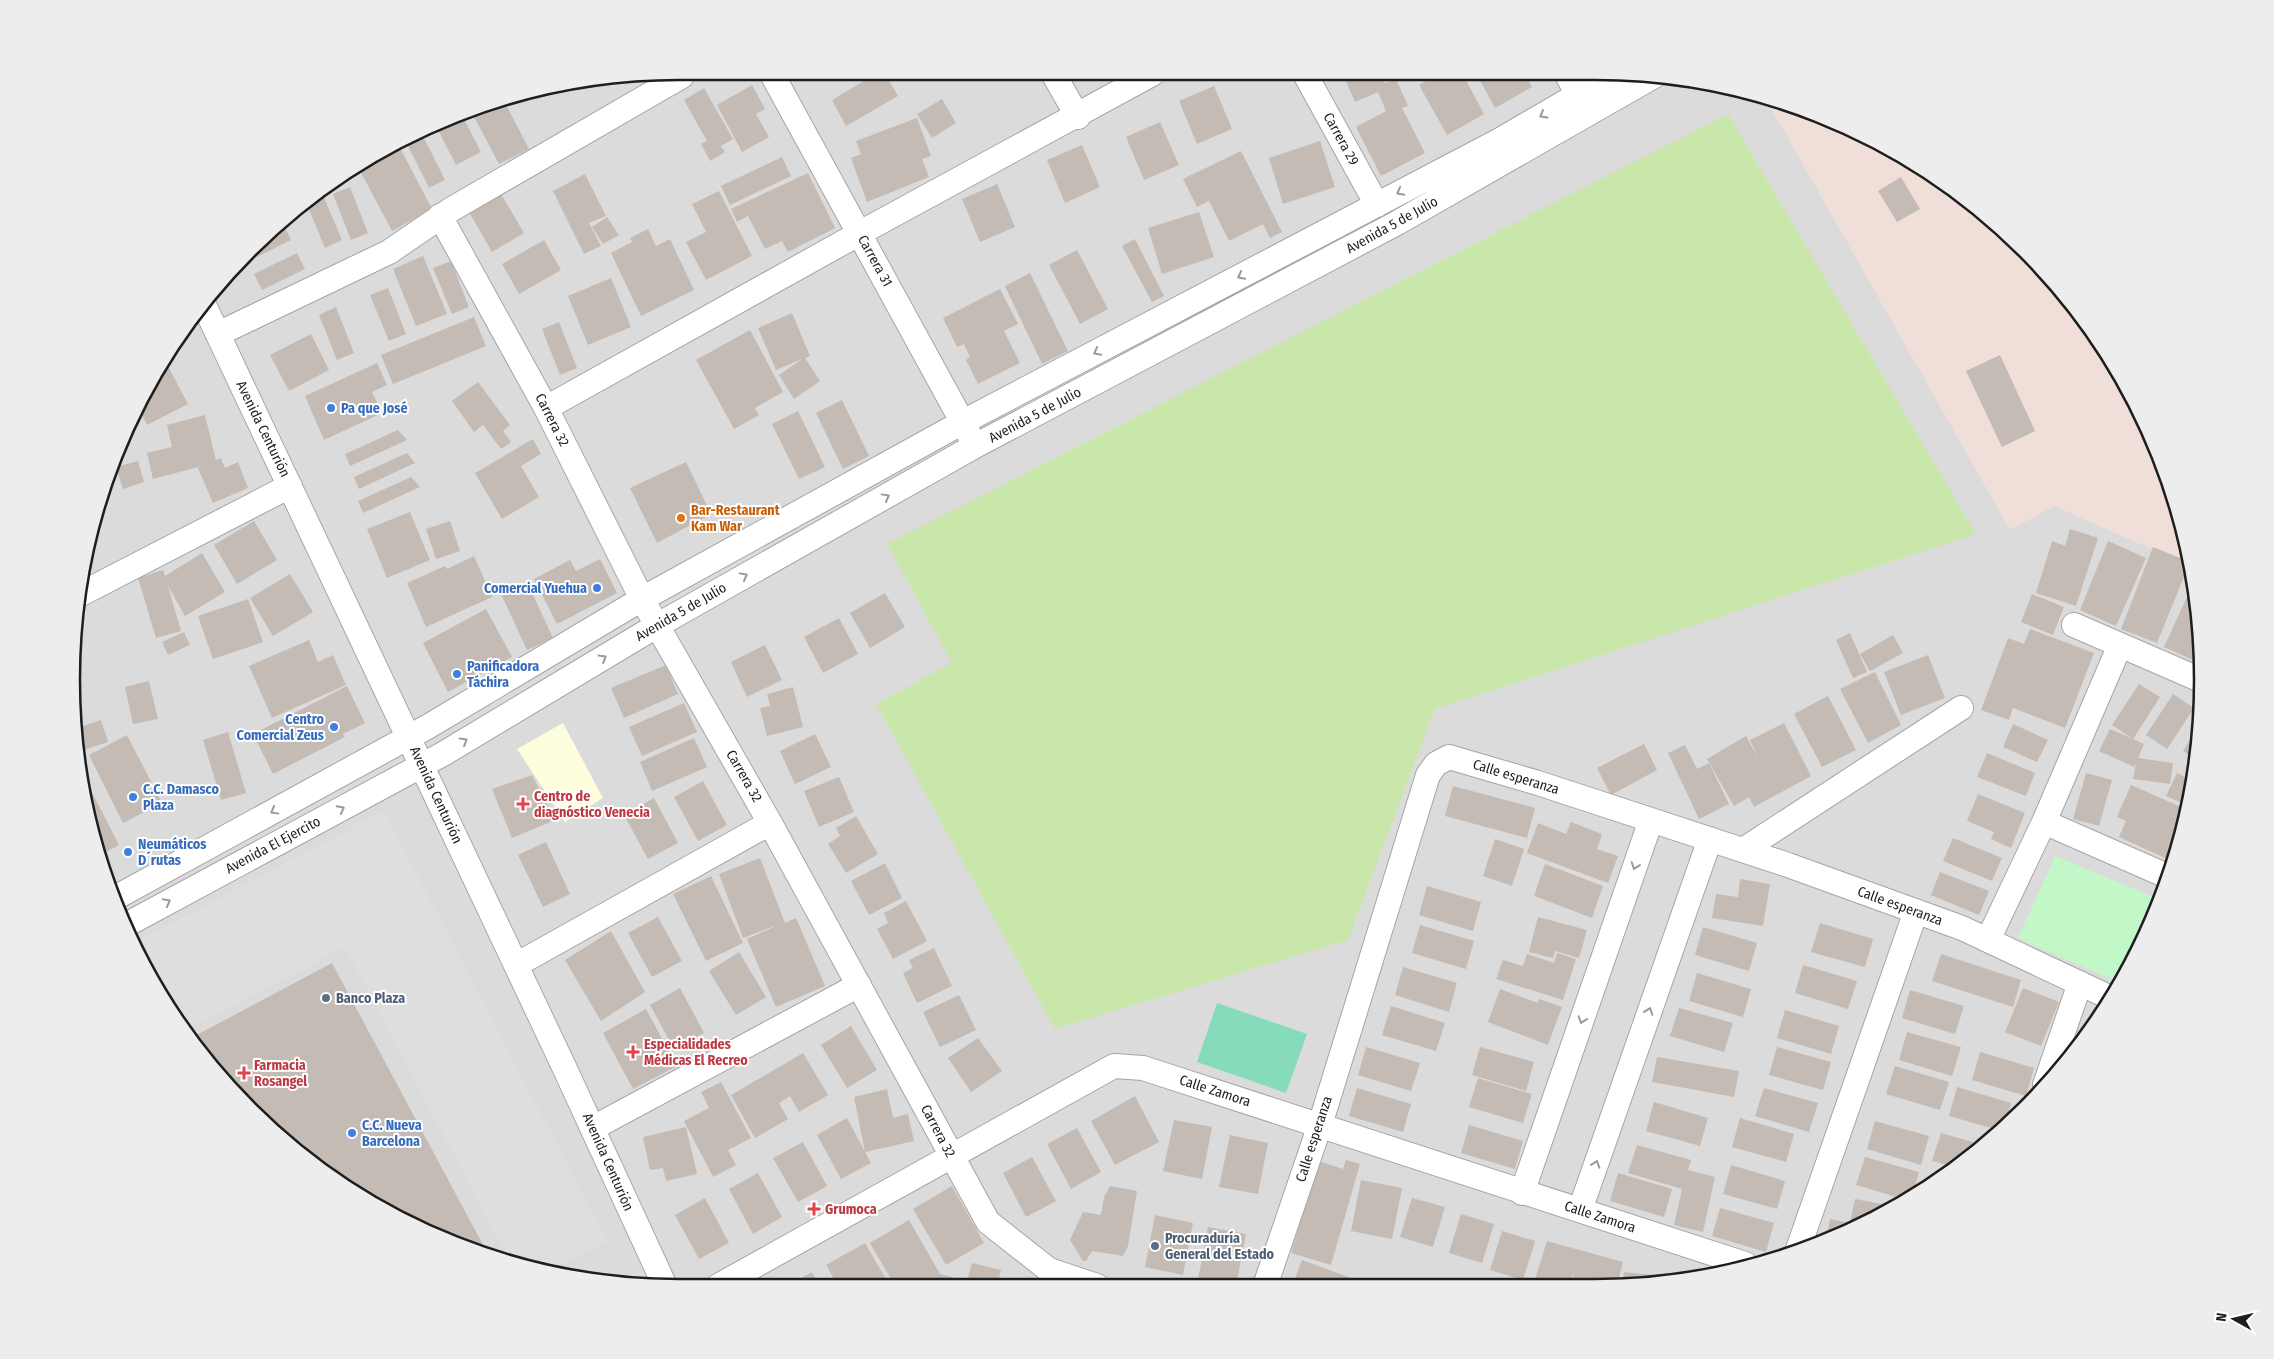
<svg xmlns="http://www.w3.org/2000/svg" width="2274" height="1359" font-family="'Fira Sans Condensed',sans-serif">
<style>
.residential{fill:#dcdbdb}
.education{fill:#fefede}
.military{fill:#f0ded8}
.grass{fill:#c9e7ab}
.park{fill:#c2f7c7}
.pitch{fill:#85dbba}
.parking{fill:#dedede}
.building{fill:#c3bbb4}
.lines{fill:none;stroke-linecap:round;stroke-linejoin:round}
.minor-casing{stroke:#a5a5a5;stroke-width:26}
.minor{stroke:#fff;stroke-width:24}
.oneway{stroke:#9a9a9a}
.shop-dot{fill:#3f7fe0;stroke:#fff;stroke-width:2}
.food-dot{fill:#e8710a;stroke:#fff;stroke-width:2}
.health-dot{fill:#e0444e;stroke:#fff;stroke-width:2}
.service-dot{fill:#5c6f8a;stroke:#fff;stroke-width:2}
.labels{text-anchor:middle;dominant-baseline:central;stroke-width:4;stroke-linejoin:round;paint-order:stroke}
.street-label{font-size:14px;fill:#1e1e1e;stroke:#fff}
.shop-label{font-size:14px;font-weight:bold;fill:#366cbe;stroke:#fff;text-anchor:start}
.food-label{font-size:14px;font-weight:bold;fill:#c56008;stroke:#fff;text-anchor:start}
.health-label{font-size:14px;font-weight:bold;fill:#be3a42;stroke:#fff;text-anchor:start}
.service-label{font-size:14px;font-weight:bold;fill:#4e5e75;stroke:#fff;text-anchor:start}
.rim{fill:none;stroke:#1e1e1e;stroke-width:2.5}
</style>
<rect width="100%" height="100%" fill="#eeebe4"/>
<!-- residential -->
<path class="residential" d="M1635,73L1790,103L1932,174L2024,249L2100,341L2156,446L2191,561L2203,679L2192,790L2157,912L2100,1017L2024,1110L1899,1206L1790,1256L1635,1286H639L484,1255L342,1185L222,1080L153,984L117,912L83,798L73,719L76,600L92,522L134,411L174,341L249,250L309,197L410,134L484,103L600,76Z"/>
<!-- education -->
<path class="education" d="M563,723L603,798L565,822L517,749Z"/>
<!-- military -->
<path class="military" d="M1766,99L1790,103L1932,174L2024,249L2100,341L2156,446L2192,567L2054,506L2010,530Z"/>
<!-- grass -->
<path class="grass" d="M1728,114L1976,534L1435,709L1348,940L1055,1029L876,704L952,663L887,544Z"/>
<!-- park -->
<path class="park" d="M2055,856L2156,898L2118,982L2018,938Z"/>
<!-- pitch -->
<path class="pitch" d="M1217,1003L1307,1034L1286,1093L1197,1062Z"/>
<!-- parking -->
<path class="parking" d="M384,811L607,1241L553,1269L509,1260L345,947L186,1030L153,984L133,944Z"/>
<!-- building -->
<path class="building" d="M1440,73H1462L1484,114L1447,135L1419,85Z
M1476,73H1525L1532,87L1495,108Z
M1343,74H1381L1385,83L1396,79L1408,106L1402,108L1425,153L1381,176L1356,127L1386,111L1378,92L1355,102Z
M874,75H886L898,96L846,126L832,100Z
M752,85L765,109L756,114L769,137L742,152L717,105Z
M1214,86L1232,129L1197,144L1179,101Z
M704,88L733,139L721,146L725,152L710,161L701,144L707,141L684,100Z
M503,99L529,149L499,164L470,109Z
M942,99L956,123L932,138L917,114Z
M461,113L481,152L456,165L435,124Z
M917,118L931,156L922,159L929,177L867,202L851,158L861,154L856,141Z
M1160,122L1179,165L1144,180L1126,137Z
M420,130L445,180L429,188L404,138Z
M1320,141L1335,187L1283,204L1269,158Z
M397,142L432,209L392,231L358,167Z
M1082,145L1100,187L1065,203L1047,160Z
M1241,151L1282,232L1270,238L1263,224L1229,241L1209,201L1197,207L1183,179Z
M782,157L791,176L730,205L721,186Z
M808,173L835,228L788,252L782,241L765,249L748,216L737,222L731,209Z
M585,174L606,216L589,223L601,246L584,254L553,191Z
M1901,177L1920,209L1897,222L1878,191Z
M997,184L1015,227L980,242L962,199Z
M350,187L368,233L351,240L333,194Z
M719,191L752,256L706,280L686,242L706,232L692,204Z
M501,194L524,233L492,252L469,212Z
M323,195L342,240L325,248L306,202Z
M1199,212L1214,257L1162,274L1148,228Z
M607,217L619,235L603,244L592,227Z
M283,224L291,240L249,261L245,254L249,250L274,228Z
M648,229L656,246L670,239L694,290L641,316L611,253L632,242L630,238Z
M1135,239L1164,296L1152,302L1122,246Z
M544,240L561,270L519,294L502,264Z
M1077,250L1108,309L1080,324L1049,265Z
M297,253L305,269L262,290L254,274Z
M423,256L447,314L416,326L393,269Z
M451,261L469,307L452,314L433,268Z
M1030,273L1068,351L1042,364L1005,286Z
M611,278L631,327L588,345L568,296Z
M388,288L406,334L389,341L370,295Z
M1000,289L1018,324L1004,331L1020,363L978,384L966,360L970,357L964,344L957,347L943,318Z
M336,307L354,353L337,360L319,315Z
M792,313L810,356L805,358L820,381L794,399L779,375L802,359L776,370L758,328Z
M474,317L486,346L393,384L381,355Z
M559,322L577,368L560,375L542,329Z
M750,330L783,392L755,408L759,415L734,429L696,360Z
M311,334L329,370L289,391L270,355Z
M2000,355L2035,431L2002,447L1966,371Z
M377,363L387,385L372,392L382,413L324,440L305,396Z
M169,368L188,404L147,425L137,405L154,376Z
M478,382L510,425L503,431L511,442L501,449L483,425L474,432L452,401Z
M842,400L869,456L843,469L816,413Z
M798,411L825,467L799,479L772,424Z
M205,415L216,460L221,458L225,468L238,462L248,488L213,503L198,468L202,466L153,479L147,453L172,447L167,425Z
M398,430L407,440L350,466L345,454Z
M533,439L541,454L521,466L539,497L502,519L475,473Z
M407,453L415,463L359,489L354,477Z
M138,461L144,482L123,489L116,467Z
M686,462L711,514L657,543L630,488Z
M411,477L420,487L363,513L358,501Z
M410,512L430,560L387,578L367,529Z
M254,521L277,560L237,584L214,545Z
M450,521L460,551L436,559L426,529Z
M2070,529L2098,538L2076,606L2036,593L2052,541L2065,546Z
M2108,541L2146,558L2116,626L2080,610Z
M2153,547L2190,562L2157,643L2121,629Z
M202,553L225,592L185,616L168,586L181,631L156,638L138,578L163,570L165,576Z
M474,556L492,597L426,627L407,583L445,566L447,569Z
M600,559L617,593L557,624L534,579L570,560L576,571Z
M290,574L313,612L273,636L250,598Z
M528,584L553,638L527,650L502,596Z
M2193,584L2199,645L2193,660L2164,647Z
M885,593L905,627L870,648L850,613Z
M2032,594L2064,607L2053,635L2021,622Z
M248,599L263,642L213,659L198,616Z
M486,609L512,657L448,692L423,643Z
M839,618L858,654L823,673L804,637Z
M2030,629L2094,653L2065,728L2013,708L2009,720L1981,710L2008,638L2024,644Z
M184,632L190,645L168,655L162,642Z
M1850,633L1867,672L1853,678L1836,640Z
M1893,635L1903,653L1870,671L1860,654Z
M309,640L318,662L333,655L346,685L272,718L249,666Z
M765,645L782,680L747,697L731,662Z
M1928,655L1945,698L1901,715L1884,672Z
M666,665L678,694L624,718L611,688Z
M1875,672L1901,725L1868,743L1840,689Z
M149,681L158,719L133,724L125,687Z
M2139,684L2160,697L2133,739L2144,744L2138,758L2173,763L2170,784L2133,779L2136,763L2134,767L2099,751L2110,729L2133,739L2112,725Z
M347,686L365,723L343,734L345,737L273,774L253,734Z
M793,687L803,727L767,736L760,708L770,706L767,694Z
M2173,694L2194,708L2167,749L2146,735Z
M1828,696L1856,750L1822,767L1794,714Z
M684,703L697,732L642,756L629,727Z
M101,720L108,742L80,751L74,729Z
M1784,723L1811,776L1754,807L1749,797L1734,806L1707,759L1746,736L1758,758L1750,740Z
M2013,724L2048,740L2037,762L2003,747Z
M2198,727L2195,759L2183,751Z
M228,732L246,793L221,800L203,740Z
M815,734L831,767L795,784L780,751Z
M127,735L162,803L123,823L89,755Z
M694,738L707,767L652,791L640,762Z
M1644,744L1657,770L1611,795L1597,768Z
M1685,745L1697,769L1709,763L1729,804L1699,819L1668,753Z
M1987,753L2035,773L2026,796L1977,777Z
M82,773L119,845L100,855L83,798L80,774Z
M2086,773L2112,780L2099,826L2073,819Z
M2177,773L2193,781L2189,806L2166,796Z
M532,775L555,820L512,838L492,789Z
M839,777L854,812L819,827L804,791Z
M703,781L727,825L698,841L674,797Z
M2131,785L2188,810L2172,861L2119,837L2126,821L2117,817Z
M1453,786L1535,808L1527,838L1445,816Z
M1978,794L2025,813L2011,848L1991,839L1994,832L1967,821Z
M654,798L678,843L648,859L624,815Z
M856,816L878,854L846,873L828,844L840,836L836,828Z
M1571,822L1602,834L1597,849L1618,856L1608,883L1527,853L1538,823L1566,834Z
M1953,838L2002,858L1992,881L1943,861Z
M1495,839L1524,849L1512,886L1483,876Z
M546,842L570,894L543,907L518,855Z
M760,858L785,923L796,918L825,986L776,1007L747,939L780,924L743,938L719,874Z
M885,863L902,898L869,915L851,881Z
M1545,864L1603,886L1592,918L1534,896Z
M1940,872L1989,891L1979,915L1931,895Z
M711,876L743,943L706,961L673,894Z
M1740,879L1770,884L1763,926L1712,918L1716,894L1738,897Z
M1427,886L1481,902L1473,931L1419,915Z
M906,901L927,941L893,959L877,929L888,923L884,913Z
M658,917L682,961L652,977L628,933Z
M1538,917L1587,930L1579,958L1555,951L1553,958L1529,952Z
M1820,923L1873,939L1865,967L1811,952Z
M1420,925L1474,941L1466,969L1412,953Z
M1703,927L1757,943L1749,971L1695,955Z
M611,931L645,992L601,1021L565,960Z
M934,948L952,986L917,1003L903,973L913,968L909,960Z
M739,952L766,997L736,1015L709,971Z
M1557,953L1576,959L1563,1000L1496,979L1503,960L1523,966L1527,954L1554,963Z
M1941,954L2021,980L2013,1007L1932,981Z
M332,963L489,1256L342,1185L222,1080L191,1038Z
M1803,965L1857,981L1848,1009L1795,993Z
M1403,967L1457,983L1449,1012L1395,995Z
M1697,973L1751,989L1743,1017L1689,1001Z
M680,988L704,1033L674,1049L650,1005Z
M2023,988L2059,1002L2041,1046L2005,1032Z
M1500,989L1538,1003L1539,999L1562,1007L1548,1045L1488,1022Z
M1910,990L1964,1006L1955,1034L1902,1018Z
M959,995L976,1030L940,1047L923,1012Z
M1391,1006L1445,1023L1436,1051L1382,1035Z
M1679,1008L1733,1023L1724,1052L1670,1036Z
M646,1009L677,1066L633,1089L603,1033Z
M1785,1010L1839,1026L1831,1054L1777,1038Z
M851,1026L877,1070L847,1088L821,1045Z
M2079,1031L2087,1034L2067,1058L2070,1045L2074,1046Z
M1907,1032L1961,1047L1952,1076L1899,1060Z
M978,1038L1002,1071L971,1092L948,1058Z
M1366,1047L1420,1063L1411,1091L1358,1075Z
M1480,1047L1534,1062L1526,1091L1472,1075Z
M1777,1047L1831,1062L1823,1090L1769,1075Z
M1980,1052L2034,1068L2026,1096L1972,1080Z
M803,1053L828,1095L799,1112L790,1096L779,1103L788,1119L755,1138L731,1095Z
M1657,1057L1739,1071L1734,1097L1652,1082Z
M1895,1066L1949,1082L1940,1110L1886,1094Z
M1478,1078L1532,1094L1523,1123L1469,1107Z
M721,1082L751,1138L728,1150L736,1165L713,1177L684,1121L709,1108L701,1092Z
M1957,1087L2011,1103L2005,1125L1998,1130L1949,1116Z
M1357,1088L1411,1104L1403,1132L1349,1116Z
M1764,1088L1818,1103L1809,1132L1755,1116Z
M887,1089L893,1118L908,1114L914,1141L865,1152L854,1097Z
M1135,1096L1159,1142L1115,1165L1091,1121Z
M1654,1102L1708,1118L1700,1146L1646,1131Z
M847,1118L871,1163L841,1179L817,1135Z
M1740,1118L1794,1134L1786,1162L1732,1147Z
M1174,1120L1212,1127L1202,1179L1163,1171Z
M1875,1121L1929,1136L1921,1165L1867,1149Z
M1469,1125L1523,1141L1515,1169L1461,1153Z
M686,1127L697,1174L666,1181L663,1168L650,1170L643,1137Z
M1077,1128L1101,1172L1071,1189L1047,1144Z
M1941,1133L1980,1144L1951,1166L1932,1161Z
M1230,1135L1268,1143L1258,1194L1219,1187Z
M803,1142L827,1186L798,1202L773,1158Z
M1637,1145L1691,1160L1688,1170L1715,1177L1703,1232L1674,1225L1682,1189L1628,1173Z
M1032,1157L1056,1201L1026,1217L1003,1173Z
M1865,1157L1919,1172L1912,1196L1907,1200L1856,1185Z
M1346,1160L1360,1164L1331,1265L1291,1253L1318,1161L1343,1169Z
M1731,1165L1785,1181L1777,1209L1723,1194Z
M758,1173L782,1217L753,1234L729,1189Z
M1618,1173L1672,1189L1664,1217L1610,1201Z
M1361,1180L1402,1188L1392,1239L1351,1231Z
M952,1186L984,1243L946,1265L913,1209Z
M1110,1186L1137,1191L1128,1246L1123,1256L1092,1251L1086,1261H1083L1070,1240L1083,1212L1101,1215L1104,1197Z
M705,1198L729,1243L699,1259L675,1215Z
M1412,1198L1445,1207L1433,1247L1400,1237Z
M1855,1199L1897,1207L1826,1239L1830,1219L1850,1223Z
M1720,1208L1774,1223L1766,1252L1712,1236Z
M1461,1214L1494,1224L1482,1263L1449,1253Z
M1155,1215L1193,1223L1183,1275L1145,1267Z
M909,1220L940,1274L967,1281L972,1263L1001,1270L997,1286H934L936,1280L924,1286H895L870,1243Z
M1208,1227L1246,1234L1236,1286L1198,1279Z
M1502,1231L1535,1241L1523,1280L1490,1270Z
M1547,1241L1623,1262L1617,1286H1571L1575,1269L1569,1286H1557L1535,1280Z
M865,1243L890,1286H838L826,1265Z
M1302,1260L1362,1282L1360,1286H1292Z
M812,1272L820,1286H788Z
M1624,1272L1662,1276V1281L1622,1286Z"/>
<g class="lines">
<!-- minor casing -->
<g class="minor-casing">
<path id="minor" d="M1566,73L1585,108
M1305,74L1377,205
M1054,75L1078,117
M773,76L970,436
M440,216L546,408L642,599L770,823L988,1222L1049,1270L1097,1286
M204,305L565,1069L665,1286
M218,334L389,252L452,209L682,76
M546,408L860,233L1152,74
M77,596L290,486
M2074,625L2203,681
M2044,822L2167,876
M1743,850L1961,708
M113,899L429,726L642,599L963,422L1500,140L1615,73
M124,926L443,754L658,625L975,446L1397,223L1654,76
M1988,940L2044,822L2120,645
M516,965L770,823
M2045,1085L2080,983
M593,1128L859,985
M1522,1193L1651,820
M1580,1210L1710,839
M1797,1252L1916,911
M718,1286L1114,1066L1143,1068L1745,1264
M1265,1286L1320,1125L1428,775L1436,764L1449,757L1538,783L1788,865L1962,928L2111,998"/>
</g>
<!-- minor -->
<use href="#minor" class="minor"/>
</g>
<!-- one-way arrows -->
<defs><path id="oneway-chevron" d="M-2-3.5L2.5 0L-2 3.5" fill="none" stroke-width="1.6" stroke-linecap="round" stroke-linejoin="round" transform="scale(1.25)"/></defs>
<g class="oneway">
<use href="#oneway-chevron" transform="translate(1543 115) rotate(150)"/>
<use href="#oneway-chevron" transform="translate(1400 192) rotate(152)"/>
<use href="#oneway-chevron" transform="translate(1241 276) rotate(152)"/>
<use href="#oneway-chevron" transform="translate(1097 352) rotate(152)"/>
<use href="#oneway-chevron" transform="translate(886 497) rotate(-29)"/>
<use href="#oneway-chevron" transform="translate(744 576) rotate(-29)"/>
<use href="#oneway-chevron" transform="translate(603 658) rotate(-31)"/>
<use href="#oneway-chevron" transform="translate(464 741) rotate(-31)"/>
<use href="#oneway-chevron" transform="translate(341 809) rotate(-28)"/>
<use href="#oneway-chevron" transform="translate(274 811) rotate(151)"/>
<use href="#oneway-chevron" transform="translate(1635 866) rotate(109)"/>
<use href="#oneway-chevron" transform="translate(167 902) rotate(-28)"/>
<use href="#oneway-chevron" transform="translate(1649 1011) rotate(-71)"/>
<use href="#oneway-chevron" transform="translate(1582 1020) rotate(109)"/>
<use href="#oneway-chevron" transform="translate(1596 1164) rotate(-71)"/>
</g>
<!-- markers -->
<g class="shop-dot">
<circle cx="331" cy="408" r="5"/>
<circle cx="597" cy="588" r="5"/>
<circle cx="457" cy="674" r="5"/>
<circle cx="334" cy="727" r="5"/>
<circle cx="133" cy="797" r="5"/>
<circle cx="128" cy="852" r="5"/>
<circle cx="352" cy="1133" r="5"/>
</g>
<circle class="food-dot" cx="681" cy="518" r="5"/>
<g class="health-dot">
<path d="M520.5 796.5h5v5h5v5h-5v5h-5v-5h-5v-5h5z"/>
<path d="M630.5 1044.5h5v5h5v5h-5v5h-5v-5h-5v-5h5z"/>
<path d="M241.5 1065.5h5v5h5v5h-5v5h-5v-5h-5v-5h5z"/>
<path d="M811.5 1201.5h5v5h5v5h-5v5h-5v-5h-5v-5h5z"/>
</g>
<g class="service-dot">
<circle cx="326" cy="998" r="5"/>
<circle cx="1155" cy="1246" r="5"/>
</g>
<g class="labels">
<!-- street labels -->
<g class="street-label">
<text transform="translate(1341 139) rotate(61)">Carrera 29</text>
<text transform="translate(1392 225) rotate(-29)">Avenida 5 de Julio</text>
<text transform="translate(875 261) rotate(61)">Carrera 31</text>
<text transform="translate(1035 415) rotate(-28)">Avenida 5 de Julio</text>
<text transform="translate(552 420) rotate(63)">Carrera 32</text>
<text transform="translate(263 429) rotate(64)">Avenida Centurión</text>
<text transform="translate(681 612) rotate(-30)">Avenida 5 de Julio</text>
<text transform="translate(744 776) rotate(60)">Carrera 32</text>
<text transform="translate(1516 777) rotate(17)">Calle esperanza</text>
<text transform="translate(436 795) rotate(65)">Avenida Centurión</text>
<text transform="translate(273 845) rotate(-28)">Avenida El Ejercito</text>
<text transform="translate(1900 906) rotate(20)">Calle esperanza</text>
<text transform="translate(1215 1091) rotate(18)">Calle Zamora</text>
<text transform="translate(938 1131) rotate(62)">Carrera 32</text>
<text transform="translate(1314 1139) rotate(-72)">Calle esperanza</text>
<text transform="translate(608 1162) rotate(66)">Avenida Centurión</text>
<text transform="translate(1600 1217) rotate(18)">Calle Zamora</text>
</g>
<!-- shop labels -->
<g class="shop-label">
<text x="341" y="408">Pa que José</text>
<text x="587" y="588" text-anchor="end">Comercial Yuehua</text>
<text x="467" y="666">Panificadora<tspan x="467" dy="16">Táchira</tspan></text>
<text x="324" y="719" text-anchor="end">Centro<tspan x="324" dy="16">Comercial Zeus</tspan></text>
<text x="143" y="789">C.C. Damasco<tspan x="143" dy="16">Plaza</tspan></text>
<text x="138" y="844">Neumáticos<tspan x="138" dy="16">D´rutas</tspan></text>
<text x="362" y="1125">C.C. Nueva<tspan x="362" dy="16">Barcelona</tspan></text>
</g>
<!-- food labels -->
<g class="food-label">
<text x="691" y="510">Bar-Restaurant<tspan x="691" dy="16">Kam War</tspan></text>
</g>
<!-- health labels -->
<g class="health-label">
<text x="534" y="796">Centro de<tspan x="534" dy="16">diagnóstico Venecia</tspan></text>
<text x="644" y="1044">Especialidades<tspan x="644" dy="16">Médicas El Recreo</tspan></text>
<text x="254" y="1065">Farmacia<tspan x="254" dy="16">Rosangel</tspan></text>
<text x="825" y="1209">Grumoca</text>
</g>
<!-- service labels -->
<g class="service-label">
<text x="336" y="998">Banco Plaza</text>
<text x="1165" y="1238">Procuraduría<tspan x="1165" dy="16">General del Estado</tspan></text>
</g>
</g>
<!-- crop -->
<path d="M0 0H2274V1359H0ZM679 80H1595A599 599 0 0 1 2194 679V680A599 599 0 0 1 1595 1279H679A599 599 0 0 1 80 680V679A599 599 0 0 1 679 80Z" fill="#ededed" fill-rule="evenodd"/>
<path class="rim" d="M679 80H1595A599 599 0 0 1 2194 679V680A599 599 0 0 1 1595 1279H679A599 599 0 0 1 80 680V679A599 599 0 0 1 679 80Z"/>
<!-- north arrow -->
<g transform="translate(2234 1319) rotate(278)" stroke="#ffffff" stroke-width="4" paint-order="stroke">
<path d="M0-4L9 19L0 12L-9 19Z" fill="#1e1e1e"/>
<text y="-8" font-size="14" font-weight="bold" text-anchor="middle" fill="#1e1e1e">N</text>
</g>
</svg>
